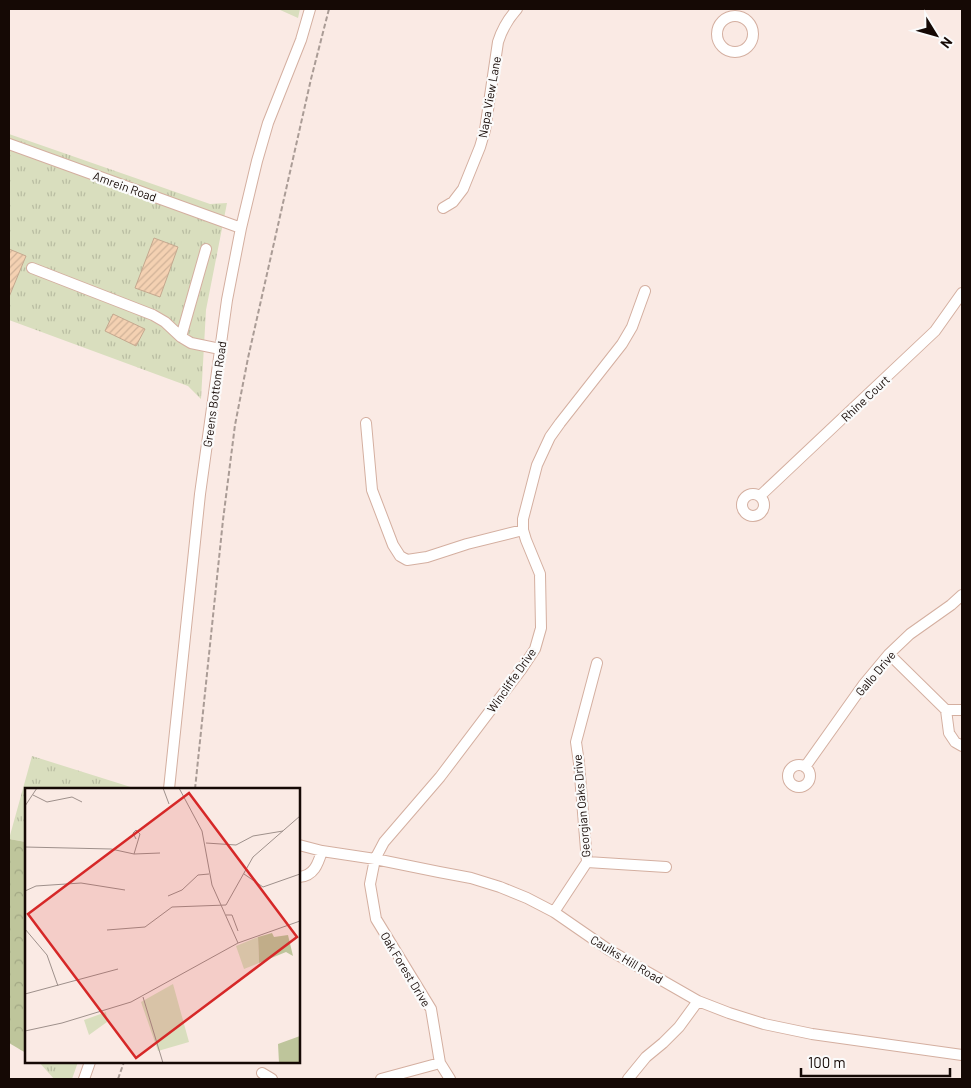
<svg xmlns="http://www.w3.org/2000/svg" width="971" height="1088" font-family="Barlow,sans-serif">
<style>
.grass{fill:url(#grass-tufts)}
.forest{fill:url(#forest-crowns)}
.building{fill:url(#building-hatch);stroke:#c4a88f}
.lines{fill:none;stroke-linecap:round;stroke-linejoin:round}
.minor-casing{stroke:#d4afa0;stroke-width:12}
.path{stroke:#aa9c96;stroke-width:2;stroke-dasharray:5 2.5;stroke-linecap:butt}
.minor{stroke:#fff;stroke-width:10}
.labels{text-anchor:middle;dominant-baseline:central;stroke-width:4.5;stroke-linejoin:round;paint-order:stroke}
.street-label{font-size:12px;fill:#150905;stroke:#fbfbfb}
.inset-road{fill:none;stroke:#9e908b;stroke-width:1}
.view{fill:#d62828;fill-opacity:0.15;stroke:#d62828;stroke-width:2.5}
.inset-edge{fill:none;stroke:#150905;stroke-width:2.5}
</style>
<defs>
<pattern id="grass-tufts" width="24" height="20" patternUnits="userSpaceOnUse" patternTransform="scale(1.25)"><rect width="24" height="20" fill="#d9debe"/><path d="M3 7l-1-3M5 7V3M7 7l1-3M15 17l-1-3M17 17v-4M19 17l1-3" fill="none" stroke="#b9bda2"/></pattern>
<pattern id="forest-crowns" width="20" height="18" patternUnits="userSpaceOnUse" patternTransform="scale(1.25)"><rect width="20" height="18" fill="#bec59b"/><path d="M2 6a3 3 0 1 1 6 0M12 15a3 3 0 1 1 6 0" fill="none" stroke="#a2a884"/></pattern>
<pattern id="building-hatch" width="6" height="6" patternUnits="userSpaceOnUse" patternTransform="scale(1.25)"><rect width="6" height="6" fill="#f4d1b2"/><path d="M-1 1l2-2M0 6l6-6M5 7l2-2" fill="none" stroke="#d0b298"/></pattern>
</defs>
<rect width="100%" height="100%" fill="#faeae4"/>
<!-- grass -->
<path class="grass" d="M278,9H300L298,18Z
M9,134L210,204L227,203L206,310L201,399L188,386L9,320Z
M32,756L137,789H26V842L9,839Z
M39,1062H78L72,1079H54Z"/>
<!-- forest -->
<path class="forest" d="M9,839L26,842V1053L9,1043Z"/>
<!-- building -->
<path class="building" d="M154,238L178,247L160,297L135,288Z
M9,249L26,256L9,297Z
M113,314L145,329L136,346L105,331Z"/>
<g class="lines">
<!-- minor casing -->
<g class="minor-casing">
<path id="minor" d="M717 34a18 18 0 1 1 36 0a18 18 0 1 1-36 0Z
M9,144L241,228
M443,208L453,202L463,189L480,147L485,130L498,42C502,29 508,19 517,9
M206,249L181,337L191,343L220,349
M32,268L153,315L165,322L181,337
M366,423L372,490L393,545L400,556L407,560L427,557L467,544L523,530
M742 505a11 11 0 1 1 22 0a11 11 0 1 1-22 0Z
M760,496L935,331L962,293
M889,654L946,710L949,733L955,742L962,746
M946,710H962
M788 776a11 11 0 1 1 22 0a11 11 0 1 1-22 0Z
M805,767L864,684L889,654L910,634L951,605L962,595
M169,789L200,494L227,300L241,228L257,161L268,123L301,40L310,9
M299,845L322,851L375,859L439,872L471,878L500,887L527,898L554,912L609,950L698,1001L729,1013L764,1024L812,1034L962,1055
M587,862L666,867
M299,877C314,876 318,864 322,851
M554,912L587,862L579,763L576,742L597,663
M262,1073L272,1079
M84,1079L90,1062
M381,1079L440,1063
M450,1079L440,1063L431,1009L376,919L370,884L375,859L384,842L440,777L521,670L535,649L541,628L540,574L526,540L523,530V519L537,465L550,437L560,423L622,344L632,327L645,291
M628,1079L646,1057L663,1043L679,1027L698,1001"/>
</g>
<!-- path -->
<path class="path" d="M195,789L223,520L235,425L248,358L311,79L329,9
M118,1079L124,1062"/>
<!-- minor -->
<use href="#minor" class="minor"/>
</g>
<g class="labels">
<!-- street labels -->
<g class="street-label">
<text transform="translate(489 97) rotate(-80)">Napa View Lane</text>
<text transform="translate(125 186) rotate(20)">Amrein Road</text>
<text transform="translate(214 394) rotate(-82)">Greens Bottom Road</text>
<text transform="translate(865 398) rotate(-43)">Rhine Court</text>
<text transform="translate(875 673) rotate(-50)">Gallo Drive</text>
<text transform="translate(511 680) rotate(-55)">Wincliffe Drive</text>
<text transform="translate(581 806) rotate(-95)">Georgian Oaks Drive</text>
<text transform="translate(627 959) rotate(31)">Caulks Hill Road</text>
<text transform="translate(406 969) rotate(59)">Oak Forest Drive</text>
</g>
</g>
<!-- overview -->
<g transform="translate(25 788)">
<rect width="275" height="275" fill="#faeae4"/>
<path d="M233,149L234,175L219,181L211,158ZM148,196L164,254L133,263L116,214ZM81,224L82,234L64,247L59,232Z" fill="#d9debe"/>
<path d="M247,145L249,149L263,147L268,168L261,164L234,175L233,149ZM275,248L274,275H254L253,256Z" fill="#bec59b"/>
<path class="inset-road" d="M138,0L144,16M154,0L177,43L187,97L213,155M8,7L22,14L47,9L57,14M0,18L12,0M181,55L211,57L228,48L258,43M0,59L86,61L109,66L135,65M109,66L115,46L111,42L108,45L111,51M219,86L238,99L275,86M0,103L11,98L56,95L100,102M143,108L157,102L173,87L184,86M201,127H207L213,143M0,141L22,167L33,198M82,142L120,139L147,119L201,117L228,69L275,28M0,206L93,181M118,209L138,275M0,243L37,235L106,214L213,155L275,133"/>
<path class="view" d="M164,5L272,149L111,270L3,126Z"/>
<rect width="275" height="275" class="inset-edge"/>
</g>
<!-- border -->
<rect width="971" height="1088" fill="none" stroke="#150905" stroke-width="20"/>
<!-- north arrow -->
<g transform="translate(936 35) rotate(127)" stroke="#fbfbfb" stroke-width="4" paint-order="stroke">
<path d="M0-4L9 19L0 12L-9 19Z" fill="#150905"/>
<text y="-8" font-size="14" font-weight="bold" text-anchor="middle" fill="#150905">N</text>
</g>
<!-- scale -->
<path d="M801 1068v8h149v-8" fill="none" stroke="#150905" stroke-width="2.5"/>
<text x="808" y="1068" font-size="15" fill="#150905" stroke="#fbfbfb" stroke-width="4" paint-order="stroke">100 m</text>
</svg>
